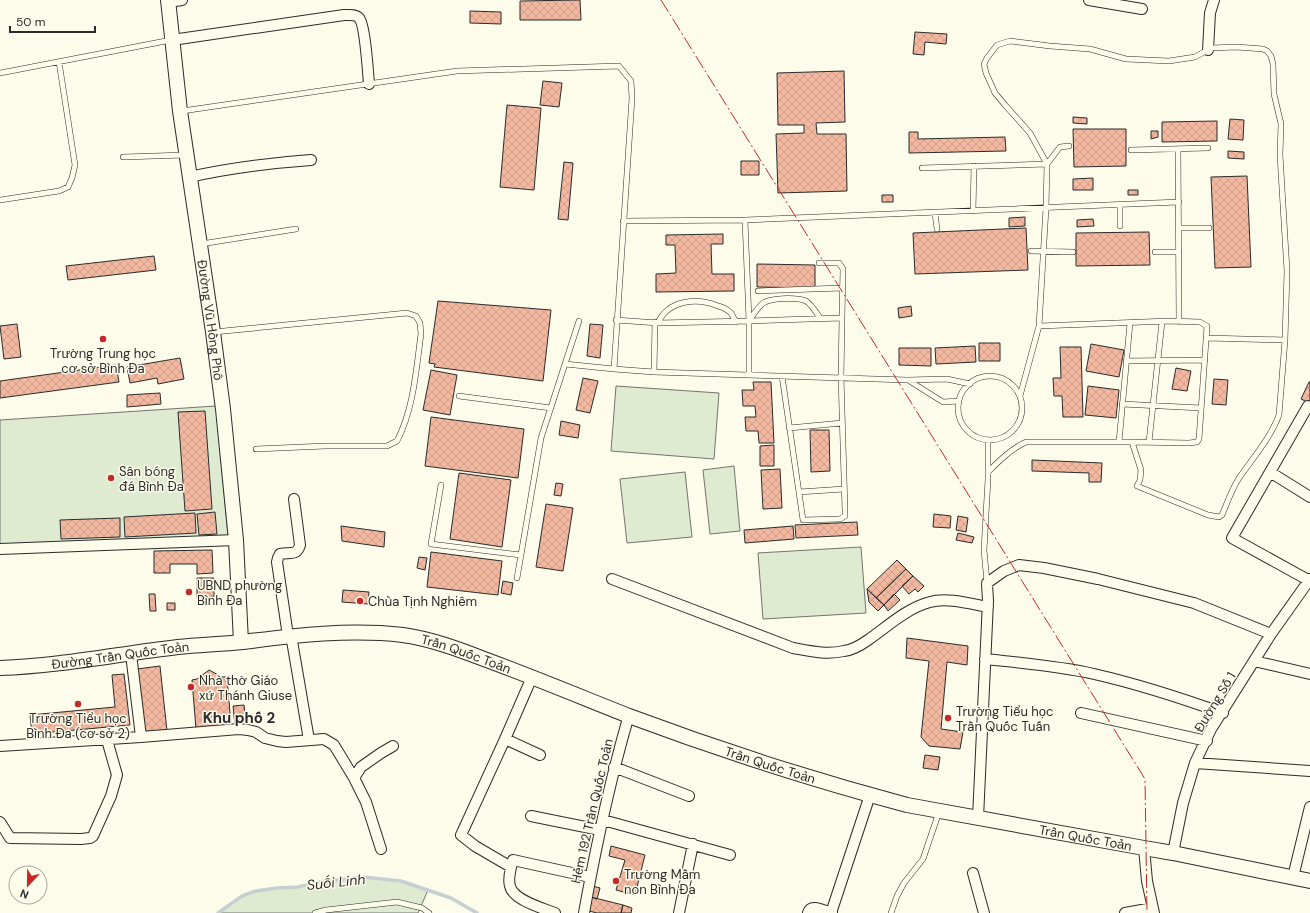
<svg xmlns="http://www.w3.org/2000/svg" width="1310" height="913" font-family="'DM Sans',sans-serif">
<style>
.grass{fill:#deebd1;stroke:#74746e}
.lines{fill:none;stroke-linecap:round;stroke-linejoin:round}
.stream{stroke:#c7d0d0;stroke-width:3.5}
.building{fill:url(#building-cross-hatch);stroke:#2b2b2b}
.lane-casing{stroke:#2b2b2b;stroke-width:6}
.street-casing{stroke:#2b2b2b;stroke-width:12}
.secondary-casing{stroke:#2b2b2b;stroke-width:16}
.lane{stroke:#fdfbea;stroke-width:5}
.street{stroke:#fdfbea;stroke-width:10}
.secondary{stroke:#fdfbea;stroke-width:14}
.power{stroke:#c62828;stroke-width:1;stroke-dasharray:14 3 2 3;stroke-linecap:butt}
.poi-dot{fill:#c62828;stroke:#fdfbea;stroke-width:1.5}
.labels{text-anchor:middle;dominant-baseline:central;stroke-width:3;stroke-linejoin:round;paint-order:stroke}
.street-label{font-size:13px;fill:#2b2b2b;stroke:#fdfbea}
.poi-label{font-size:13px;fill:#2b2b2b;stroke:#fdfbea;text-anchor:start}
.water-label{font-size:14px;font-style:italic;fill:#2b2b2b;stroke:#fdfbea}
.quarter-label{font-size:15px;font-weight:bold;fill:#2b2b2b;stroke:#fdfbea}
</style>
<defs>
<pattern id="building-cross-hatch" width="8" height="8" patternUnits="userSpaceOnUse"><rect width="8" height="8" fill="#f2b8a0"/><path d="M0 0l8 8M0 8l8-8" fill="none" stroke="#d09e8a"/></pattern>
</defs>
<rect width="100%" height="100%" fill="#fdfbea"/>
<!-- grass -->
<path class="grass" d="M616,386L719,393L714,459L611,451Z
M216,406L228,536L0,545V420Z
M734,466L740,531L710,534L703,470Z
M685,472L692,537L627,543L620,479Z
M861,547L866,613L763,619L758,553Z
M363,877L401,881L428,890L418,913H218L242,896L256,891L277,888L298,887L319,882Z"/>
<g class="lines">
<!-- stream -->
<path class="stream" d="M218,913L242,896L256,891L277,888L298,887L319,882L363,877L401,881L451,898L477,913"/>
</g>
<!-- building -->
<path class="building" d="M580,0L581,20H520V1Z
M470,11L501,12V24L470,23Z
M915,32L947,34L946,44L925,42L924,55L913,54Z
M844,71L845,122L816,123L817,134H846L847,191L778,193L776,134L804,133V125H778L777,73Z
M543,81L562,83L559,107L540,105Z
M507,105L541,108L534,190L500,187Z
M1073,117L1087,118V124L1073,123Z
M1230,119L1244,120L1243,140L1228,139Z
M1217,121V141L1162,142V122Z
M1073,129H1126V166L1074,167Z
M1151,131H1158V137L1151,139Z
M909,132H918V139L1005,137L1006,151L909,153Z
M1228,151L1244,152V159L1228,158Z
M741,161H759V175H741Z
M564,162L573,163L568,220L558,219Z
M1247,176L1251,267L1215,268L1211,177Z
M1093,178V190H1073V179Z
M1128,190H1138V195H1128Z
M882,195H893V202H882Z
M1025,217V226L1009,227V218Z
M1093,219L1094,226L1077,227V220Z
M1026,228L1028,270L915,274L913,233Z
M1149,232L1150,265L1076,266V233Z
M723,234V244H711L712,274H734V291L656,292V274L676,273L675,245H666V235Z
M154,256L156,270L68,280L66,266Z
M757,264L815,265V288L757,287Z
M438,301L551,310L543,381L434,367L435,364L429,363Z
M911,306L912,316L899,318L898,308Z
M17,324L21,357L4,359L0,326Z
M590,324L603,325L600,358L587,356Z
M979,343H1000V361H979Z
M1091,344L1124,350L1119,377L1086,371Z
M975,346L976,362L936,364L935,348Z
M1060,347H1081L1083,417H1063L1062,396H1054L1053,378H1061Z
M899,348H931V366L899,365Z
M180,358L184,379L158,384L157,378L130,383L127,367Z
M116,365L119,382L0,398V381Z
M1176,368L1191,371L1187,391L1172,389Z
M431,370L457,375L450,415L423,410Z
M583,378L598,381L590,413L576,410Z
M1214,379L1228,380L1226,405L1212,404Z
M753,382H771L774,443H759L758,431H746L745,417H756L755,406H743L742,390H754Z
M1309,382H1310V401L1309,403L1301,399Z
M1088,386L1119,390L1116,418L1085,415Z
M160,393L161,404L127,407V395Z
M205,411L212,509L185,511L178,412Z
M431,417L524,429L518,478L425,466Z
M561,421L580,425L578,438L559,435Z
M810,430H829L830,471L811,472Z
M774,445V466H760V446Z
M1032,460L1102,463L1101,482H1089V473L1032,471Z
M780,469L782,508L763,509L761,470Z
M459,473L511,480L502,547L450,539Z
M556,483L563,484L561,496L554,495Z
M546,504L573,508L563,571L536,567Z
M215,512L217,534L199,535L197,514Z
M195,513L196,533L125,537L124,517Z
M934,514L951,516L950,528L933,527Z
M958,516L968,518L966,532L956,530Z
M120,518V537L61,539L60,520Z
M857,522L858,535L796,538L795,525Z
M341,526L385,532L384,547L342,541Z
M793,526L794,539L745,543L744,530Z
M958,533L974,537L972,543L956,540Z
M212,550L213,573L197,574V564H170V573H154V551Z
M431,552L502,561L498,595L427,587Z
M419,557L427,558L425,570L417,568Z
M897,560L906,569L876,598L867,589Z
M906,569L913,576L884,605L876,598Z
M913,576L924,586L918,592L915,589L909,594L902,586Z
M197,578H214V597L197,598Z
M503,581L513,583L511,595L501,593Z
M867,589L884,605L878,611L869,602Z
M343,590L369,592L368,604L342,602Z
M149,594H155L156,611H150Z
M894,594L900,600L888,611L884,605Z
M167,603H175V610H167Z
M907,638L968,646L967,665L947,662L941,729L963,732L960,749L929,746L921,737L929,661L906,658Z
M160,666L167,731L145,733L137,669Z
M209,670L222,677H227L231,725L196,729L192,680L197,679Z
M124,674L130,725L32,734L30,715L115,707L112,675Z
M244,705L246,725H235L233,706Z
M925,755L940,757L938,770L923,768Z
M611,846L645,855L635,895L616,890L625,860L609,856Z
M592,886L600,888L597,899L591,897Z
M591,897L623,905L621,913H597L589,911Z
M623,905L632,908L631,913H621Z"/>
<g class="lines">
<!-- lane casing -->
<g class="lane-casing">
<path id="lane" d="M0,73L171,40
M182,111L457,71L619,66L631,81L632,98L614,369L654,372L908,380L943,402L959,401
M1178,149L1179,322
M1131,150L1208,148
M123,157L185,155
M922,168L1047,164L1060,147L1069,146
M0,200L59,191L68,187L72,178L75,165L59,62
M973,211L974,166
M935,213L937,229
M745,220L749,321V375
M623,221L745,220L1179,202
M1120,226V205
M1179,228H1209
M201,244L296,229
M1031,251L1073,252
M1155,252H1179
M819,263H839L843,269L842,318
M758,291L842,288
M616,320L658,323L749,321L842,318L841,377L845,510V516L840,519L803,520L782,376
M749,321C753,315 758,306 765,302C774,298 797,297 806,301C812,305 816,312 820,318
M658,323C668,300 697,297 718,306C722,307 728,310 731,313C733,316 734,319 736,322
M1039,326L1169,321L1200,322L1207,326L1199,439L1197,442L1189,443L1132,442
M214,332L397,314L407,313L416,316L420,323L421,334C416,370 414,408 397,441L387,446H325L256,449
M1207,338L1285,340
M1126,361L1205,360
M565,364L579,321
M654,372L655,322
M958 408a32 32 0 1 1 64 0a32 32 0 1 1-64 0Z
M908,380L947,379L970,384
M459,396L551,408
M1122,404L1201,408
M789,428L842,423
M1119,442L1130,323
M1149,442L1162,322
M988,472C1000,460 1011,449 1026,442H1132L1141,470L1140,480L1137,486L1208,515L1219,517L1222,515C1227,503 1232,489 1239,478C1253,458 1270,439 1279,415L1285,340L1287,271L1280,155L1281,124L1274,94L1273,64L1271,56L1267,51L1263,49L1237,47L1211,48L1195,57L1169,61L1126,59L1090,49L1050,46L1010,41L997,45L987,58L984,64L986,73L995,93L1005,105L1030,133L1047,164L1046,208L1039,326L1020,396
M441,485L431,544L521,555
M799,492L844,489
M517,578L541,438L565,364L614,369
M987,582L984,550L988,479V440
M315,913L326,910L397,902L422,908L429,913
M891,913L897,896L904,883L923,859L939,812"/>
</g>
<!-- street casing -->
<g class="street-casing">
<path id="street" d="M1089,0L1142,9
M169,2L182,0
M172,40L344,15C348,15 356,14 359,18C365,24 368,72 369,84
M1208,50L1210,13L1214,0
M189,177C230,168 269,163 311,160
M1310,408L1308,406L1232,538L1310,581
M1270,472L1310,497
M0,549L236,540
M612,579L793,648C810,651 826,655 844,651C853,650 861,645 868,640C888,626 907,608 930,602C947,597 971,604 988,607
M291,635L309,740
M288,636L277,562L278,558L280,554C290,552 297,556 300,545L294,499
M131,654L141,737
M985,659C1022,663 1059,666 1094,674C1138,684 1181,698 1223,713
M1254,661L1310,674
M532,677L505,739L461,835L475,846L511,867L513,860L590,877
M1081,713L1207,741
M505,739L540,755
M0,746L141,737L239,729L248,730L256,732L265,738L277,741L286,742L324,739L334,745L354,778L366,802L381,849
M1195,763L1310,771
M614,767L689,796
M354,778L361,767L381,753L393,746
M531,816L600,830
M978,818L988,601L987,583L1004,571L1019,565L1044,568L1098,579L1194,603L1271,634
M603,820L730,855
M0,822L10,838L81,839L90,838L93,836L111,796L117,775L107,740
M1144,848L1147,881L1154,913
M1173,853L1183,803L1195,763L1211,729L1271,634L1310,579
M511,867C510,872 508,880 510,886C513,900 542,908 555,913
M973,873L984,913
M1293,877L1310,807
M584,913C596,846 610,780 629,715
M679,913L693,844
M808,913C811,903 824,911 832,913
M832,913V910L870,795
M1125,913L1153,908"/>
</g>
<!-- secondary casing -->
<g class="secondary-casing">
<g id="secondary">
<path id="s1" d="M168,0L180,111L213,332L223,409L236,540L241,642"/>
<path id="s2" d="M0,668C60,666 118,654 178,647C200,645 222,644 243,642C297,635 350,629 403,635C431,639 458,649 484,659C533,677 581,697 629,716C720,750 813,780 907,805L1144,848L1173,853L1310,881"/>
</g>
</g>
<!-- lane -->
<use href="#lane" class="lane"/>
<!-- street -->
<use href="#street" class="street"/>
<!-- secondary -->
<use href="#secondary" class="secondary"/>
<!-- power -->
<path class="power" d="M661,0L1145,779L1147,913"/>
</g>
<!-- markers -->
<g class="poi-dot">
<circle cx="103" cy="339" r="4"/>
<circle cx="111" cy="478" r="4"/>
<circle cx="189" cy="592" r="4"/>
<circle cx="360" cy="601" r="4"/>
<circle cx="191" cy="687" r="4"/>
<circle cx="78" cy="704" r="4"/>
<circle cx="948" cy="718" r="4"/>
<circle cx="616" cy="881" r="4"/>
</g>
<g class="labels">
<!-- street labels -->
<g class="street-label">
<text stroke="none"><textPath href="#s1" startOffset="323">Đường Vũ Hồng Phô</textPath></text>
<text stroke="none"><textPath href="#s2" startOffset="471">Trần Quốc Toản</textPath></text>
<text stroke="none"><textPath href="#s2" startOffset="121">Đường Trần Quốc Toản</textPath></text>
<text transform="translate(1215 702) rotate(-59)">Đường Số 1</text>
<text stroke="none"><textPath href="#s2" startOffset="795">Trần Quốc Toản</textPath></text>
<text transform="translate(592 811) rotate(-77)">Hẻm 192 Trần Quốc Toản</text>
<text stroke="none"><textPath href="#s2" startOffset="1119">Trần Quốc Toản</textPath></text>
</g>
<!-- poi labels -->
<g class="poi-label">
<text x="103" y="353" text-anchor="middle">Trường Trung học<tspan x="103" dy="15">cơ sở Bình Đa</tspan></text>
<text x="119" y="471">Sân bóng<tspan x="119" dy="15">đá Bình Đa</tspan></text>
<text x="197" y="585">UBND phường<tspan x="197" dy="15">Bình Đa</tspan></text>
<text x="368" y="601">Chùa Tịnh Nghiêm</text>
<text x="199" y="680">Nhà thờ Giáo<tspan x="199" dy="15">xứ Thánh Giuse</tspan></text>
<text x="956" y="711">Trường Tiểu học<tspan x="956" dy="15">Trần Quốc Tuấn</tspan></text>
<text x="78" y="718" text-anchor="middle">Trường Tiểu học<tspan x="78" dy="15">Bình Đa (cơ sở 2)</tspan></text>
<text x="624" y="874">Trường Mầm<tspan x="624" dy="15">non Bình Đa</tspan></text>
</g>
<!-- water labels -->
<g class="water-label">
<text transform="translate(336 882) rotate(-6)">Suối Linh</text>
</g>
<!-- quarter labels -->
<g class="quarter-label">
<text x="239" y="718">Khu phố 2</text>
</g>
</g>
<!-- north arrow -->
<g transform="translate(28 885) rotate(202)"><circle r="19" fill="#fdfbea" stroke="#a9a89e"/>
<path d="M0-3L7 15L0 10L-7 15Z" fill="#c62828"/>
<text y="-6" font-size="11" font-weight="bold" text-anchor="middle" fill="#2b2b2b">N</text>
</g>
<!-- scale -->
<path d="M10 26v6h85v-6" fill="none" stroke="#2b2b2b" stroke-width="2"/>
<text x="16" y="26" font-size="12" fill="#2b2b2b" stroke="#fdfbea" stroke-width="3" paint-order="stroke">50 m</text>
</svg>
